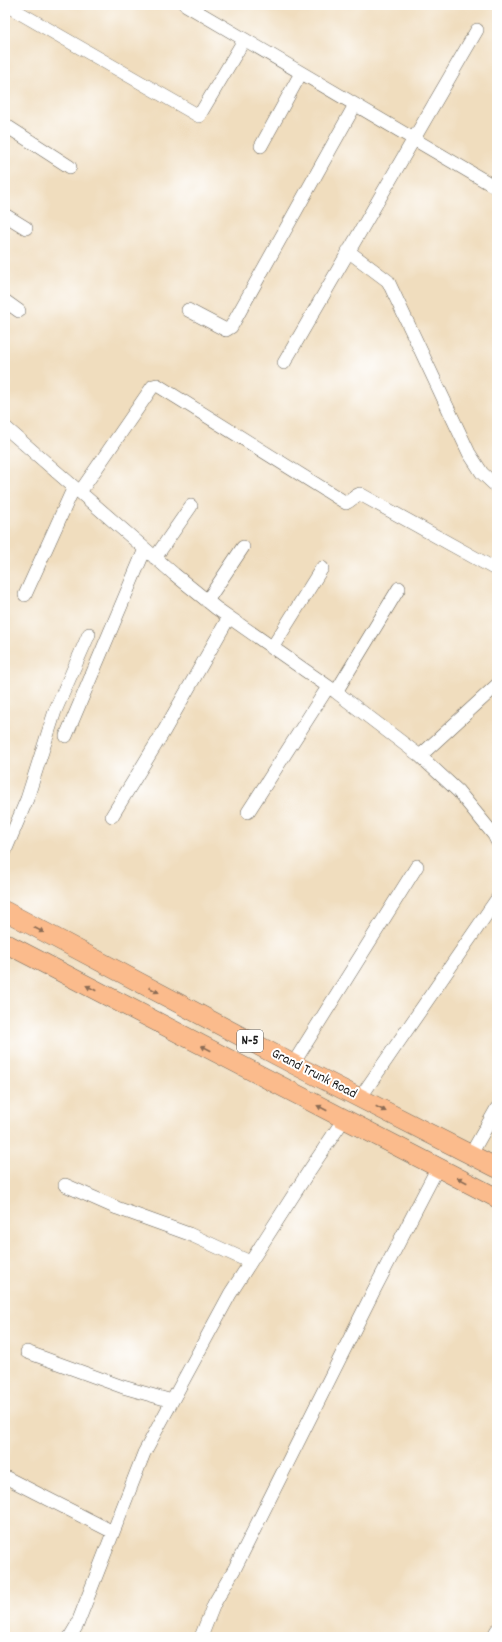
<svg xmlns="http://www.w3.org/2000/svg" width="502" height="1642" font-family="Dekko,sans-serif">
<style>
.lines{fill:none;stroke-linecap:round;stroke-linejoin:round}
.minor-casing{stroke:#666055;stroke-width:14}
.highway-casing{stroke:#666055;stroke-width:20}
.minor{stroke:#fff;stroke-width:13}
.highway{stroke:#fbbb8c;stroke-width:19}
.oneway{fill:#8c6c54}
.labels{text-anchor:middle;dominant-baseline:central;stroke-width:4;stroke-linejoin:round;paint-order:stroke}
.shield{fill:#fff;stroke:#606060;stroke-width:1}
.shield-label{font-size:13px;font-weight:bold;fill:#1c1c1c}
.street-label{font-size:14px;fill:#1c1c1c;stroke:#fff}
</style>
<rect width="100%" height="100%" fill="#fff"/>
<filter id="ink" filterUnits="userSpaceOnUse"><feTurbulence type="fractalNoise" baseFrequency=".025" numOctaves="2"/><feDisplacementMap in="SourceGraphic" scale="8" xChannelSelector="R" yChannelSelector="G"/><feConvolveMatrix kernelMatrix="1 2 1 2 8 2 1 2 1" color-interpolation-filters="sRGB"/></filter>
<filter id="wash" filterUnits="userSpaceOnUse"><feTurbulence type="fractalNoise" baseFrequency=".012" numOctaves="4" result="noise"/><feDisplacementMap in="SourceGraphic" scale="16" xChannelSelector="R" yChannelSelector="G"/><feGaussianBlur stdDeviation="0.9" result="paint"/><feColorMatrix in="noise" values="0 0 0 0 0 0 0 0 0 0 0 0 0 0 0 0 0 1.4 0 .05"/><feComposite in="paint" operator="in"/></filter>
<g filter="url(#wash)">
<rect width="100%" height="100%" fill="#f0ddbe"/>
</g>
<g filter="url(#ink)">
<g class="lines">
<!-- minor casing -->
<g class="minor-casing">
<path id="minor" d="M6,5L199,116L244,40
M186,5L497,188
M5,125L70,167
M261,146L301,73
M5,215L26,228
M348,251L388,281L469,453L482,473L497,487
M5,301L19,311
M188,310L226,330L231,327L355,105
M284,363L477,30
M5,427L174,574L216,608L336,692L420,756L458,791L494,835L497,841
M80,492L153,386L157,385L346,503C351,501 354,496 360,494L497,570
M155,558L191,506
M25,595L74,487
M207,601L243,547
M272,648L322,568
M336,692L399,588
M66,736L145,549
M420,756L497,685
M248,812L328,687
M112,816L164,731L229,617
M5,851L27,799L55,711L89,634
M293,1064L417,866
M360,1098L497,899
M471,1154L497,1108
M65,1185L117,1208L189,1234L250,1262
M27,1352L123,1387L172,1401
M5,1477L113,1532
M70,1637L77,1625L144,1453L230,1294L307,1174L344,1119
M201,1637L214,1604L235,1568L373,1292L438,1167
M493,1637L497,1630"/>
</g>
<!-- highway casing -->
<g class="highway-casing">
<path id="highway" d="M5,911L293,1064L497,1168
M5,943L497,1198"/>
</g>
<!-- minor -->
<use href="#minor" class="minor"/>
<!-- highway -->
<use href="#highway" class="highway"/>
</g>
<!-- one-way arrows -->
<defs><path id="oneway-solid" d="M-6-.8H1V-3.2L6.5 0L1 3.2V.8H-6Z"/></defs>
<g class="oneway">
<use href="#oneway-solid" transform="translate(39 930) rotate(28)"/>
<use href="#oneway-solid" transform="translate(91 988) rotate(-153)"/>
<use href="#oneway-solid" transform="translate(154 990) rotate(28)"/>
<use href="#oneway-solid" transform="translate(206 1048) rotate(-153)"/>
<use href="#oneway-solid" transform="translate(322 1108) rotate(-153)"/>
<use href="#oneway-solid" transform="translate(381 1109) rotate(27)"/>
<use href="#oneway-solid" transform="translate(462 1180) rotate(-153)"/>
</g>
</g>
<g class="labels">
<!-- shield labels -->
<rect class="shield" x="237" y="1030" width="26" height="22" rx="3"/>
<g class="shield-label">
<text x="250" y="1041">N-5</text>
</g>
<!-- street labels -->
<g class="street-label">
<text transform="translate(314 1074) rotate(27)">Grand Trunk Road</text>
</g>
</g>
<!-- margin -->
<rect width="502" height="1642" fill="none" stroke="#fff" stroke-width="20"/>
</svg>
